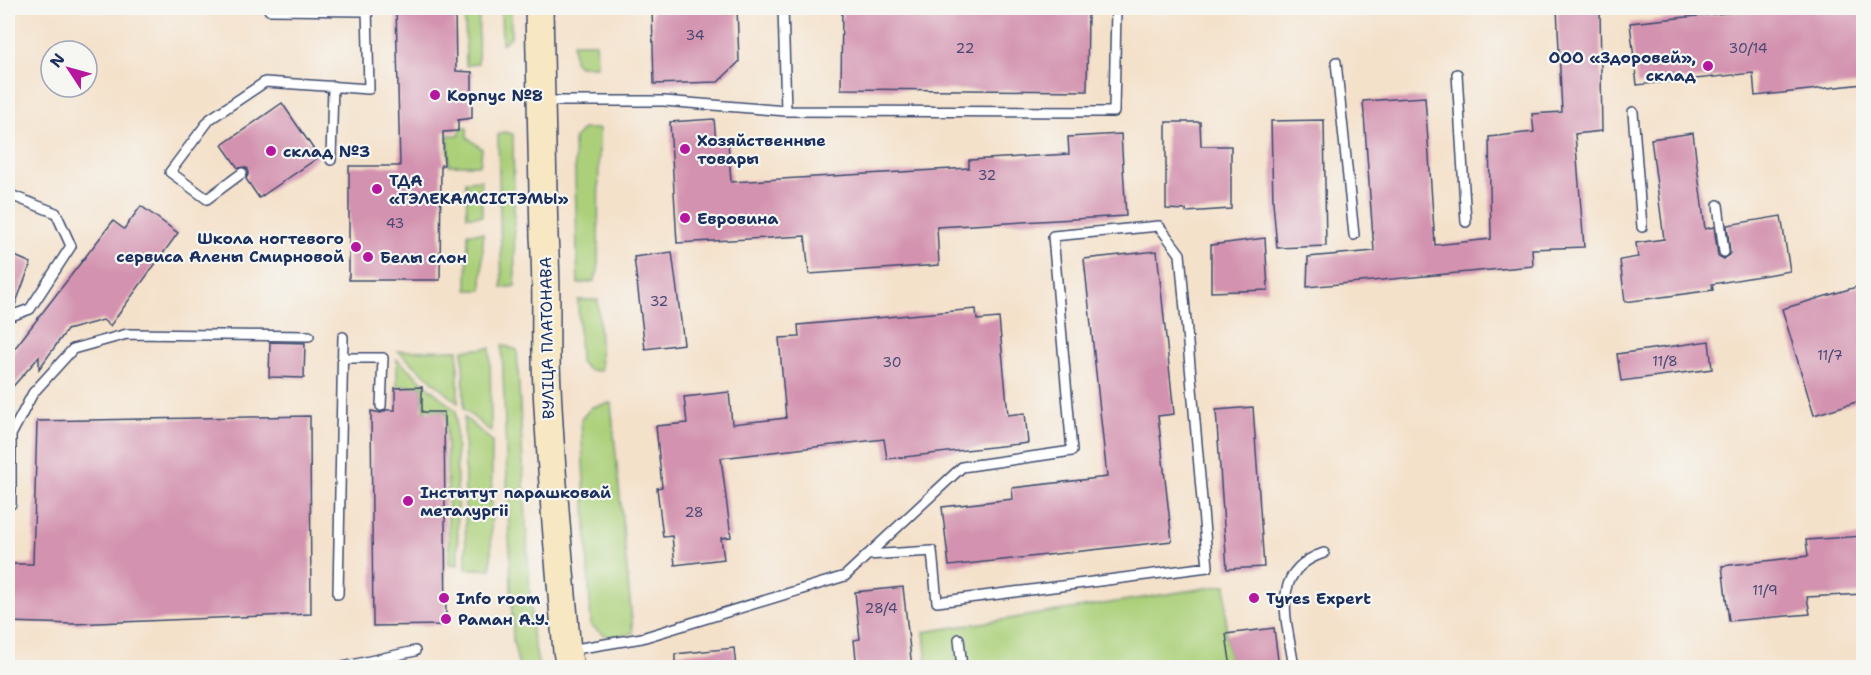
<svg xmlns="http://www.w3.org/2000/svg" width="1871" height="675" font-family="'Shantell Sans',sans-serif">
<style>
.green{fill:#abd079;stroke:#63806c;stroke-width:1.5}
.building{fill:#d392af}
.lines{fill:none;stroke-linecap:round;stroke-linejoin:round}
.lane-casing{stroke:#3c4a6e;stroke-width:12}
.secondary-casing{stroke:#3c4a6e;stroke-width:30}
.lane{stroke:#fff;stroke-width:9}
.secondary{stroke:#f7e8c3;stroke-width:27}
.poi-dot{fill:#b5179e;stroke:#f6f6f2;stroke-width:2}
.labels{text-anchor:middle;dominant-baseline:central;stroke-width:4.5;stroke-linejoin:round;paint-order:stroke}
.number-label{font-size:14px;fill:#494872}
.poi-label{font-size:16px;font-weight:bold;fill:#1b2f5e;stroke:#f6f6f2;text-anchor:start}
.street-label{font-size:16px;fill:#1b2f5e;stroke:#f6f6f2}
</style>
<rect width="100%" height="100%" fill="#f6f6f2"/>
<filter id="ink" filterUnits="userSpaceOnUse"><feTurbulence type="fractalNoise" baseFrequency=".0167" numOctaves="2"/><feDisplacementMap in="SourceGraphic" scale="12" xChannelSelector="R" yChannelSelector="G"/><feConvolveMatrix kernelMatrix="1 2 1 2 8 2 1 2 1" color-interpolation-filters="sRGB"/></filter>
<filter id="wash" filterUnits="userSpaceOnUse"><feTurbulence type="fractalNoise" baseFrequency=".008" numOctaves="4" result="noise"/><feDisplacementMap in="SourceGraphic" scale="24" xChannelSelector="R" yChannelSelector="G"/><feGaussianBlur stdDeviation="1.35" result="paint"/><feColorMatrix in="noise" values="0 0 0 0 0 0 0 0 0 0 0 0 0 0 0 0 0 1.4 0 .05"/><feComposite in="paint" operator="in"/></filter>
<g filter="url(#wash)">
<rect width="100%" height="100%" fill="#f4e1ca"/>
<!-- green -->
<path class="green" d="M465,8H479L478,63L466,66Z
M501,8H511V37L502,44Z
M573,43H596L597,66H579L574,61Z
M462,127H467V137L482,149L480,165H449L448,135H459Z
M583,129H599L598,271L594,281L578,284L574,139Z
M504,132L513,134L515,286L502,288L498,135Z
M481,180L482,216H467L466,181Z
M468,233H483L482,290H467Z
M578,300H598L601,371L589,370L580,362Z
M502,345L517,350L532,634L539,667H519L513,640Z
M490,348L491,432L464,409L463,350Z
M458,350V403L398,351Z
M397,359L456,411L458,565L449,564L446,411L424,410L422,386H397Z
M611,403L633,633C613,638 607,640 591,625L581,419L592,407Z
M464,417L492,441L491,569H466Z
M1226,585V634L1231,667H927L924,632Z"/>
<g id="blocks">
<!-- building -->
<path class="building" d="M396,8H455L456,71L472,72V118L458,120V131L443,132L444,165H441L440,280H349V166H400Z
M652,8H737L739,62L718,82L654,84Z
M842,8H1088L1087,91L841,89Z
M1557,8H1600L1602,131L1575,134L1584,247L1532,249L1533,266L1307,287L1308,257L1374,251L1363,101L1425,97L1435,245L1491,239L1489,137L1534,132L1532,114L1562,112Z
M1743,8H1863V84L1755,96L1753,73L1637,85L1630,23L1744,11Z
M282,103L319,157L259,198L246,179L248,175V169L244,167L238,168L222,145Z
M714,119L716,142L728,141L731,182L969,168V160L1069,154L1068,137L1121,134L1126,216L937,227L939,265L809,274L805,236L677,243L670,122Z
M1324,120L1326,246L1277,248L1273,202L1271,121Z
M1166,122H1200L1201,146H1231V209L1186,212V210L1166,209Z
M1693,133L1705,229L1714,227L1718,256L1724,259L1730,254L1727,225L1781,216L1790,271L1712,284L1713,290L1625,302L1620,260L1638,257L1636,243L1664,239L1651,139Z
M141,206L178,233L110,326L103,320L67,330L39,369V357L8,392V357L113,221L124,229Z
M1265,238L1268,290L1211,292V245Z
M1157,251L1174,414L1158,416L1172,541L949,566L942,507L1013,499L1012,488L1107,477L1084,259Z
M672,252L684,344L645,349L634,257Z
M8,253L31,263L14,308L8,310Z
M1863,285V400L1814,415L1782,309Z
M976,309L977,320L999,318L1008,415L1025,413L1028,443L887,459L884,439L721,458L731,537L721,538L724,559L675,565L672,536L663,537L657,488L662,487L656,426L687,423L684,397L729,392L732,424L786,418L779,338L799,337L798,325Z
M1709,341L1712,369L1621,381L1617,354Z
M270,342L305,343L304,378L269,377Z
M422,387V412H444L446,625L373,626L371,411L381,413L386,410H395V388Z
M1253,407L1264,567L1227,569L1216,410Z
M310,416L311,614L74,624L8,622V564H33L37,421Z
M1863,536V594L1807,597L1810,614L1729,621L1722,566L1808,556L1806,540Z
M903,587L912,668H857L854,640L860,639L855,592Z
M1274,628L1279,668H1231L1226,634Z
M734,648L736,668H675V654Z"/>
</g>
</g>
<g filter="url(#ink)">
<use href="#blocks" fill-opacity="0" stroke="#3c4a6e" stroke-width="1.5"/>
<g class="lines">
<!-- lane casing -->
<g class="lane-casing">
<path id="lane" d="M783,8L786,111
M269,10L367,11
M1336,62L1354,235
M1457,74L1466,222
M543,101H664L786,111L1114,112L1116,8
M1633,112L1642,227
M331,160L333,86
M242,173L207,199L170,172L210,119L265,82L369,89L367,8
M8,194L56,213L71,246L30,309L8,317
M1718,205L1724,252
M343,358H383L381,406
M8,504H11V435L33,393L73,349L127,334L309,336
M338,594L343,337
M959,639L962,668
M569,650L642,638L845,576L962,467L1072,451L1053,236L1159,226L1180,254L1208,567L937,602L932,551L867,555
M338,668L415,651
M1294,668C1288,623 1267,571 1324,553"/>
</g>
<!-- secondary casing -->
<g class="secondary-casing">
<path id="secondary" d="M539,8L544,237C548,287 544,337 547,387C551,475 559,563 567,651L570,668"/>
</g>
<!-- lane -->
<use href="#lane" class="lane"/>
<!-- secondary -->
<use href="#secondary" class="secondary"/>
</g>
</g>
<!-- markers -->
<g class="poi-dot">
<circle cx="1708" cy="66" r="6"/>
<circle cx="435" cy="95" r="6"/>
<circle cx="685" cy="149" r="6"/>
<circle cx="271" cy="151" r="6"/>
<circle cx="377" cy="189" r="6"/>
<circle cx="685" cy="218" r="6"/>
<circle cx="356" cy="247" r="6"/>
<circle cx="368" cy="257" r="6"/>
<circle cx="408" cy="501" r="6"/>
<circle cx="444" cy="598" r="6"/>
<circle cx="1254" cy="598" r="6"/>
<circle cx="446" cy="619" r="6"/>
</g>
<g class="labels">
<!-- number labels -->
<g class="number-label">
<text x="695" y="35">34</text>
<text x="965" y="48">22</text>
<text x="1748" y="48">30/14</text>
<text x="987" y="175">32</text>
<text x="395" y="223">43</text>
<text x="659" y="301">32</text>
<text x="1830" y="355">11/7</text>
<text x="1665" y="361">11/8</text>
<text x="892" y="362">30</text>
<text x="694" y="512">28</text>
<text x="1765" y="590">11/9</text>
<text x="881" y="608">28/4</text>
</g>
<!-- poi labels -->
<g class="poi-label">
<text x="1696" y="57" text-anchor="end">ООО «Здоровей»,<tspan x="1696" dy="18">склад</tspan></text>
<text x="447" y="95">Корпус №8</text>
<text x="697" y="140">Хозяйственные<tspan x="697" dy="18">товары</tspan></text>
<text x="283" y="151">склад №3</text>
<text x="389" y="180">ТДА<tspan x="389" dy="18">«ТЭЛЕКАМСІСТЭМЫ»</tspan></text>
<text x="697" y="218">Евровина</text>
<text x="344" y="238" text-anchor="end">Школа ногтевого<tspan x="344" dy="18">сервиса Алены Смирновой</tspan></text>
<text x="380" y="257">Белы слон</text>
<text x="420" y="492">Інстытут парашковай<tspan x="420" dy="18">металургіі</tspan></text>
<text x="456" y="598">Info room</text>
<text x="1266" y="598">Tyres Expert</text>
<text x="458" y="619">Раман А.У.</text>
</g>
<!-- street labels -->
<g class="street-label">
<text transform="translate(547 338) rotate(-91)">ВУЛІЦА ПЛАТОНАВА</text>
</g>
</g>
<!-- margin -->
<rect width="1871" height="675" fill="none" stroke="#f6f6f2" stroke-width="30"/>
<!-- north arrow -->
<g transform="translate(69 69) rotate(306)"><circle r="28" fill="#f6f6f2" stroke="#9ea6b7" stroke-width="1.5"/>
<path d="M0-4.5L10 22L0 15L-10 22Z" fill="#b5179e"/>
<text y="-9" font-size="16" font-weight="bold" text-anchor="middle" fill="#1b2f5e">N</text>
</g>
</svg>
